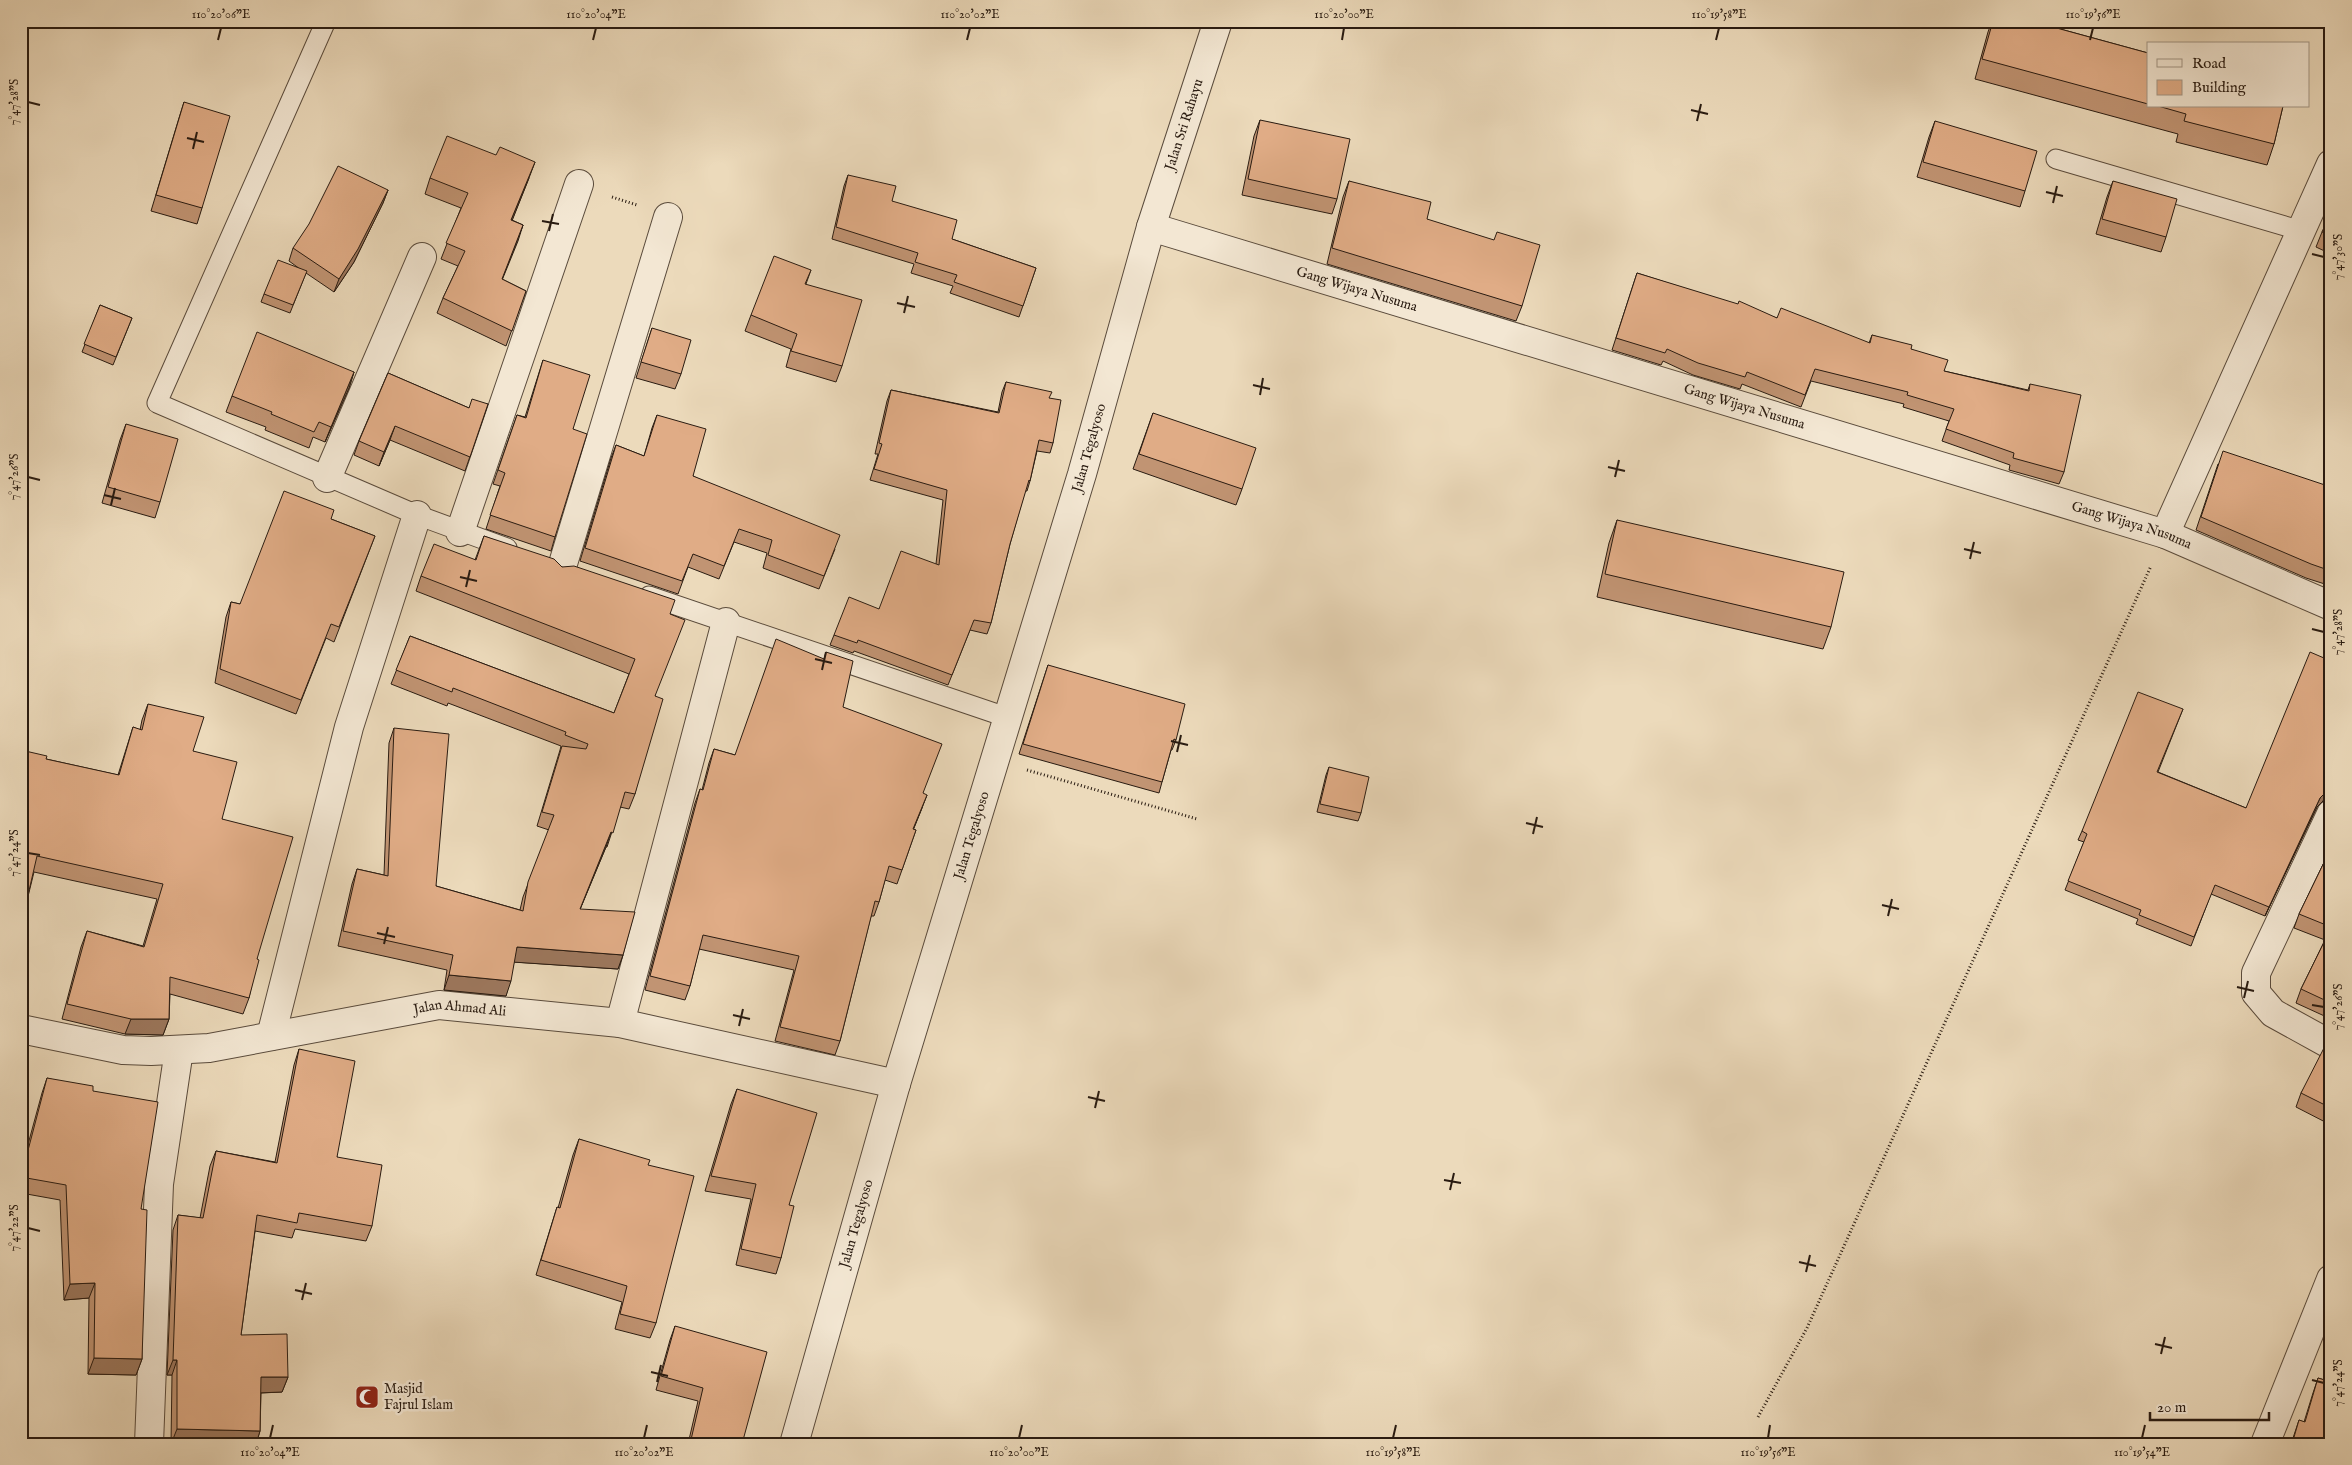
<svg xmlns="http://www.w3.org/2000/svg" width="2352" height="1465" font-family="'IM FELL English',serif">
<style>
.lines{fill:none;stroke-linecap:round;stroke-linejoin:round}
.service-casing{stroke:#5a4b3c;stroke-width:21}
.minor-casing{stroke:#5a4b3c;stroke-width:30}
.path{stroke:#291b11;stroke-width:3;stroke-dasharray:1 2.5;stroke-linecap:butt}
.service{stroke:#f3e7d3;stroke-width:19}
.minor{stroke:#f3e7d3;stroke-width:28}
.wall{fill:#c19473;stroke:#291b11}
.shaded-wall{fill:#9d785e;stroke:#291b11}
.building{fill:#e0ac86;stroke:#291b11}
.ticks{fill:none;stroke:#291b11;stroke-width:2}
.labels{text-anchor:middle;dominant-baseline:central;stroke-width:5;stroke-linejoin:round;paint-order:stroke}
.street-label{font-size:14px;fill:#291b11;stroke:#f3e7d3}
.poi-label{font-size:14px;fill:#291b11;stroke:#f3e7d3;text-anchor:start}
.neatline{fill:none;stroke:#291b11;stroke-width:2}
.ticks-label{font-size:12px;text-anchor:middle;fill:#291b11}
</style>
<rect width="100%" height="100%" fill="#ecdabb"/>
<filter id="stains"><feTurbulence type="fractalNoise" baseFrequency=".004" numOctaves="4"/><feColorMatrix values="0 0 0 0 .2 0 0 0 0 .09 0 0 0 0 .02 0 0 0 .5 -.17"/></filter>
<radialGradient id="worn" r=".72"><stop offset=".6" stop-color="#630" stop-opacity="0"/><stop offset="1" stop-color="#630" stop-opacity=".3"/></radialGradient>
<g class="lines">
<!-- service casing -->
<g class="service-casing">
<path id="service" d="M326,21L157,403L417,515L507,548
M2056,159L2302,231
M649,596L1009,718"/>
</g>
<!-- minor casing -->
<g class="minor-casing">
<g id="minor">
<path id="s1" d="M1151,227L2165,534L2331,606"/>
<path d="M327,478L422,257"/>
<path d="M460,532L579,184"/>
<path d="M2165,534L2331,164"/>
<path d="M562,567L668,217"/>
<path d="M2331,814L2256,973V993L2273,1013L2331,1045"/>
<path d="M620,1023L726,622"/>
<path id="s2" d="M21,1029L123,1050L151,1051L209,1048L439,1005L620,1023L896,1084"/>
<path d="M271,1036L349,727L417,515"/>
<path d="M149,1444L159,1184L179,1050"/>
<path id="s3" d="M794,1444L896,1084L1082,474L1151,227L1218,21"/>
<path d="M2265,1444L2331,1279"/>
</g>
</g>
<!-- path -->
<path class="path" d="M612,197L637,205
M1027,770L1197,819
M1758,1417L1807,1328L2151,566"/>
<!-- service -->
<use href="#service" class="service"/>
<!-- minor -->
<use href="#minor" class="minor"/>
</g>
<!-- wall -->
<path class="wall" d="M1992,21H2031L2148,53V106H2283L2274,144L2267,165L2176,142L2178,134L1975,79L1988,32Z
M184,102L202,208L197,224L151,211L179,118Z
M1260,120L1337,199L1332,214L1242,195L1254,136Z
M1935,121L2025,191L2020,207L1917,177L1929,137Z
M848,175L892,201L952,239L1036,268L1019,317L950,293L953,286L911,273L914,264L832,239L844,186Z
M430,178H529L512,220L523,225L502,279L526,291L506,346L437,313L443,298L458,266L441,259L461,208L425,194Z
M1349,181L1427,219L1522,306L1516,321L1327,264L1343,197Z
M2113,181L2166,237L2161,252L2096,234L2107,197Z
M388,190L383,203L354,262L334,292L306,273L290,313L261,302L264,294L300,269L289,261L293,248Z
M2331,214V254L2316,247L2322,232Z
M811,270L806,284L842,366L836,382L786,367L791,349L745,331L751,315Z
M1637,273L1777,318L1869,343L1872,335L1911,349L1944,371L2028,390L2030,384L2064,472L2059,484L2009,470L2010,465L1942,441L1949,421L1903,407L1904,404L1811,381L1801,407L1742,384L1740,389L1693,375L1663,361L1661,365L1612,350Z
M100,305L132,318L113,365L82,352Z
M652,328L681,374L675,389L636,378Z
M543,360L573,429L555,537L551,551L486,529L500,486L493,484L517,415L525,417Z
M354,372L349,388L325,442L313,437L309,448L265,430L266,427L226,412L232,396Z
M388,373L469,408L488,404L465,471L390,440L379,466L354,455L359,441Z
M1006,382L1049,398L1053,443L1050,453L1037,451L1030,481L1027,491H1025L1010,544L991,623L987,634L970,630L948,685L854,651L853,653L830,645L834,635L879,609L936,564L943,500L870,480L878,454H875L887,401L891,390L998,412L1002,392Z
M1153,413L1242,489L1236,505L1133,469Z
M657,415L693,476L835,549L819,589L763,568L767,553L734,542L719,579L688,567L678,594L580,561L611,458L616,445L644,456L652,428Z
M126,424L160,502L155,518L102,503L120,440Z
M2218,464L2331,487V586L2306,578L2196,530Z
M331,519L375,536L334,642L326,638L296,714L215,683L226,617L231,602L240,604Z
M1617,520L1831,627L1823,649L1597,597L1609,543Z
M484,536L562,567L670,614L655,696L635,794L629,809L620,807L607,847H606L580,909L623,955L618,969L514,962L506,996L444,990L447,970L338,946L352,884L357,869L384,875L389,743L394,728L436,886L520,910L523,897L549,830L537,826L560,750L561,746L448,703L447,706L391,684L410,636L614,713L629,674L416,591L421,576L475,560Z
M1048,665L1176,740L1172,750H1171L1162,782L1159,793L1019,754Z
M148,704L193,751L222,819L257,959L249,998L243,1014L170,994L169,1019L163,1035L125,1034L62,1019L81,947L87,931L143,946L157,899L34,872L22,921L21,939V750L46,759L118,775L133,727L140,730L142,720Z
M843,707L923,793L922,808L913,830H916L897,884L885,880L879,902L874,916H871L840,1041L835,1055L775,1041L794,970L699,949L690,986L685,1000L645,990L695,803L700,789L702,790L709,763L714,749L735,755Z
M2183,709L2158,772L2246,808L2323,801L2317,807L2265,916L2211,894L2191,946L2136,924L2138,919L2065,890L2084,842L2078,840L2082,831Z
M1329,767L1361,813L1358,821L1317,812L1326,775Z
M2331,848V1019L2296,1003L2301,989L2325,940L2294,928L2299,914Z
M2331,1045V1125L2296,1107L2301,1093Z
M299,1049L337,1157L372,1226L366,1241L295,1229L292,1238L255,1231L241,1335L288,1377L282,1392L261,1393L260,1431L256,1444H171L172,1375H167L173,1230L178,1215L200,1218L210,1166L216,1151L275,1162L294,1065Z
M47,1078L93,1091L141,1209L142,1359L136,1375L88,1374L89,1298L64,1300L60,1200L21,1193V1170L42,1093Z
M737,1089L789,1205L781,1258L776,1274L736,1265L751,1199L705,1191L731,1104Z
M579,1139L648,1165L656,1323L650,1338L615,1329L622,1302L536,1275L552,1223L557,1207L558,1208L573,1155Z
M675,1326L742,1444H688L698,1401L656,1390L670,1340Z
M2331,1354V1444H2291L2299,1420L2304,1422L2313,1393L2318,1378L2324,1380Z"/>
<!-- shaded-wall -->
<path class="shaded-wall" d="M535,162L529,178L506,236L511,220Z
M388,190L383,203L354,262L334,292L339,279Z
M523,225L518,241L496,295L502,279Z
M354,372L349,388L325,442L331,427Z
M395,426L390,440L379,466L384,452Z
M2331,781L2323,801L2317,807L2265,916L2269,907L2320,798Z
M927,795L922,808L908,843L913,829Z
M611,832L606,847L574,924L580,909Z
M517,947L623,955L618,969L512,962Z
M449,975L511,981L506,996L444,990Z
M131,1019H169L163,1035L125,1034Z
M95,1283L89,1298L64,1300L70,1284Z
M94,1358L142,1359L136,1375L88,1374Z
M173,1360H177L172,1375H167Z
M261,1377H288L282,1392L256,1393Z
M177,1429L260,1431L256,1444H171Z"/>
<!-- building -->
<path class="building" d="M1993,21H2031L2148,53V104L1982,59Z
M184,102L230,116L202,208L156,195Z
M2158,106H2283L2274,144L2184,121L2186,114Z
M1260,120L1350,139L1337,199L1248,179Z
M1935,121L2037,151L2025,191L1923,162Z
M447,136L496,155L500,147L535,162L511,220L523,225L502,279L526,291L512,331L443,298L465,251L446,243L468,193L430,178Z
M338,166L388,190L358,249L339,279L293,248L309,224Z
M848,175L896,186L892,201L957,220L952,239L1036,268L1023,306L954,282L957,275L915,262L918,253L836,227Z
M1349,181L1431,202L1427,219L1494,240L1497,232L1540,245L1522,306L1332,248Z
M2113,181L2177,199L2166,237L2102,219Z
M2331,214V236L2322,232Z
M774,256L811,270L805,284L862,300L842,366L791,351L797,334L751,315Z
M278,260L307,271L293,305L264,294Z
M1637,273L1738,304L1739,301L1777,318L1781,308L1870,343L1872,335L1912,345L1911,349L1948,360L1944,371L2029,391L2030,384L2081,395L2064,472L2013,458L2014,453L1946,429L1954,409L1907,395L1908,392L1815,369L1805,395L1747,372L1745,377L1698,363L1667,349L1665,353L1616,338Z
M100,305L132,318L116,357L84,344Z
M652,328L691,340L681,374L641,362Z
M257,332L354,372L331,427L319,422L314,432L271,414L272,412L232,396Z
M543,360L590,375L573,429L587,434L555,537L490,515L505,473L498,470L517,415L526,418Z
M388,373L469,408L472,399L488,404L470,457L395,426L384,452L359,441Z
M1006,382L1052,392L1049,398L1061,400L1053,443L1039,440L1030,481L1029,480L1010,544L991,623L974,620L952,675L858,640L857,643L834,635L849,597L879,609L901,551L939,565L947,490L874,469L882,444L879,443L891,390L999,413Z
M1153,413L1256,448L1242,489L1139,454Z
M657,415L706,429L693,476L840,535L824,576L768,555L772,540L739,529L724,566L693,554L682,581L585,548L616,445L644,456Z
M126,424L178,439L160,502L108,487Z
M2223,451L2331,487V571L2311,564L2201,517Z
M284,491L334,510L331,519L375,536L339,627L331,624L301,700L220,669L231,602L240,604Z
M1617,520L1844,572L1831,627L1605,574Z
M484,536L554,559L562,567L574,566L675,600L670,614L685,620L655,696L663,699L635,794L625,792L613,833L611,832L580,909L635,912L623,955L517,947L511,981L449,975L453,955L343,931L357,869L388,876L394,728L449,734L436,886L523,911L528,882L554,815L542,812L562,746L586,749L588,744L565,735L566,732L453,688L452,692L396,670L410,636L614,713L635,659L421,576L434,544L476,560Z
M776,639L824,659L826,652L853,661L843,707L942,744L923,793L927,795L913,829L916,830L902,870L889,866L879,902L875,901L840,1041L780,1027L799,956L703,935L690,986L650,976L700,789L703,790L714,749L735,755Z
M2310,652L2331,661V780L2326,792L2320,798L2269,907L2215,885L2194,937L2139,915L2141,910L2068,881L2087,834L2082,831L2138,692L2183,709L2157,772L2246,808Z
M1048,665L1185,704L1176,740L1174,739L1162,782L1023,744Z
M148,704L204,717L193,751L237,762L222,819L293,837L257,959L259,960L249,998L170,977L169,1019H131L67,1004L87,931L144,947L163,884L37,856L22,921H24L21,939V750L47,756L46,759L119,775L133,727L142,730Z
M1329,767L1369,777L1361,813L1320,804Z
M2331,848V927L2299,914Z
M2331,928V1003L2301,989Z
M2326,1044L2331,1045V1108L2301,1093Z
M299,1049L355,1061L337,1157L382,1165L372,1226L299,1213L297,1223L257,1215L241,1335L287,1334L288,1377H261L260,1431L177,1429V1360H173L178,1215L203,1218L216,1151L277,1163Z
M47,1078L93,1086V1091L158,1102L141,1209L147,1210L142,1359L94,1358L95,1283L70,1284L66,1185L21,1177Z
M737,1089L817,1113L789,1205L794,1206L781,1258L741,1249L756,1184L711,1176Z
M579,1139L650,1160L648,1165L694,1176L656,1323L620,1314L627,1286L541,1260L557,1207L560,1208Z
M675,1326L767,1352L742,1444H690L703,1388L661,1376Z
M2331,1359V1444H2292L2299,1420L2305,1422L2318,1378L2325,1380Z"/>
<!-- ticks -->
<path class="ticks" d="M218,40L221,28M593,40L596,28M967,40L970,28M1342,40L1344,28M1716,40L1719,28M2090,40L2093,28M28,102L40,105M1691,110L1708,114M1697,121L1701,104M187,138L204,142M193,149L197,132M2046,192L2063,196M2053,203L2057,186M542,221L559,224M549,231L553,214M2312,254L2324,257M897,303L915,307M904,313L908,296M1253,385L1270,389M1260,395L1263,378M1608,467L1625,471M28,477L40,480M1615,477L1619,460M104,495L121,499M111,505L115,488M1964,549L1981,553M1970,559L1974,542M460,577L477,581M466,587L470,570M2312,629L2324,632M815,659L832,663M822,670L826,652M1171,741L1188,745M1177,752L1181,735M1526,823L1543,827M1533,834L1537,817M28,853L40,855M1882,905L1899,909M1888,916L1892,899M377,933L395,937M384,944L388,927M2237,987L2254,991M2244,998L2248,981M2312,1005L2324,1007M733,1015L750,1019M739,1026L743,1009M1088,1097L1105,1101M1095,1108L1099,1091M1444,1180L1461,1183M1450,1190L1454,1173M28,1228L40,1231M1799,1262L1816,1266M1806,1272L1810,1255M295,1290L312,1294M302,1300L306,1283M2155,1344L2172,1348M2161,1354L2165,1337M651,1372L668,1376M2312,1380L2324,1383M657,1382L661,1365M270,1438L273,1425M644,1438L647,1425M1019,1438L1022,1425M1393,1438L1396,1425M1768,1438L1770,1425M2142,1438L2145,1425"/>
<!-- icons -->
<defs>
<g id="mosque-square" transform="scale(1.25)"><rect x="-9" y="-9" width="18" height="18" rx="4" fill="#8f2418" stroke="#f3e7d3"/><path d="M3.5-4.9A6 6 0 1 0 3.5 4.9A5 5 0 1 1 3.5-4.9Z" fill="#fff"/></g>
</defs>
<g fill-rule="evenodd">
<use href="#mosque-square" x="367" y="1397"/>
</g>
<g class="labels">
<!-- street labels -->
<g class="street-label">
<text stroke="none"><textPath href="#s3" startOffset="1376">Jalan Sri Rahayu</textPath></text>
<text stroke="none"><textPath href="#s1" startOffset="215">Gang Wijaya Nusuma</textPath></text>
<text stroke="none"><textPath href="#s1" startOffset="620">Gang Wijaya Nusuma</textPath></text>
<text stroke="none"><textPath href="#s3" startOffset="1039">Jalan Tegalyoso</textPath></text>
<text stroke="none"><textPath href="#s1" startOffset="1025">Gang Wijaya Nusuma</textPath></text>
<text stroke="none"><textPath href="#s3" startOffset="634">Jalan Tegalyoso</textPath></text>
<text stroke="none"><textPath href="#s2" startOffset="445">Jalan Ahmad Ali</textPath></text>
<text stroke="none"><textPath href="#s3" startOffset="229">Jalan Tegalyoso</textPath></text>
</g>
<!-- poi labels -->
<g class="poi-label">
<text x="384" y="1389">Masjid<tspan x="384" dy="16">Fajrul Islam</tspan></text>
</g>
</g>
<!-- margin -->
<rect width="2352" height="1465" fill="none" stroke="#ecdabb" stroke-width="55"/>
<!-- legend -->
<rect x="2147" y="42" width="162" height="65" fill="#f3e7d3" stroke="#a29585"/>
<rect x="2157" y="59" width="25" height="8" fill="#f3e7d3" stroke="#a29585"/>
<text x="2192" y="68" font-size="15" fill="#291b11">Road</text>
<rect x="2157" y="80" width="25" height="15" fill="#e0ac86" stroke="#a29585"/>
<text x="2192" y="92" font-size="15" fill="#291b11">Building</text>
<!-- scale -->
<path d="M2150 1412v8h119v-8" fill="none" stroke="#291b11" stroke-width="2.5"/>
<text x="2157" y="1412" font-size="15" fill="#291b11" stroke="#f3e7d3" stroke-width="4" paint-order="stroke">20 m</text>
<rect x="28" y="28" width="2296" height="1410" class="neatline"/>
<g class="ticks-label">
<text x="221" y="18">110°20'06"E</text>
<text x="596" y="18">110°20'04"E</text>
<text x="970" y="18">110°20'02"E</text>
<text x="1344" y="18">110°20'00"E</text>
<text x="1719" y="18">110°19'58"E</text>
<text x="2093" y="18">110°19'56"E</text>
<text transform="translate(14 102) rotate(-90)" y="4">7°47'28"S</text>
<text transform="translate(2338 257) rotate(-90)" y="4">7°47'30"S</text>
<text transform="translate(14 477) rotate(-90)" y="4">7°47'26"S</text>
<text transform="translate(2338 632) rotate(-90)" y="4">7°47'28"S</text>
<text transform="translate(14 853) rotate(-90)" y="4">7°47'24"S</text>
<text transform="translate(2338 1007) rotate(-90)" y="4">7°47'26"S</text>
<text transform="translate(14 1228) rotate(-90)" y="4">7°47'22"S</text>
<text transform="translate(2338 1383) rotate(-90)" y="4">7°47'24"S</text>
<text x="270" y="1456">110°20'04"E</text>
<text x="644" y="1456">110°20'02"E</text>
<text x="1019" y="1456">110°20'00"E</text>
<text x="1393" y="1456">110°19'58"E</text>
<text x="1768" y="1456">110°19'56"E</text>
<text x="2142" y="1456">110°19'54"E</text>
</g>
<rect width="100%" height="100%" filter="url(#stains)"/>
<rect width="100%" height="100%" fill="url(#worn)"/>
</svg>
